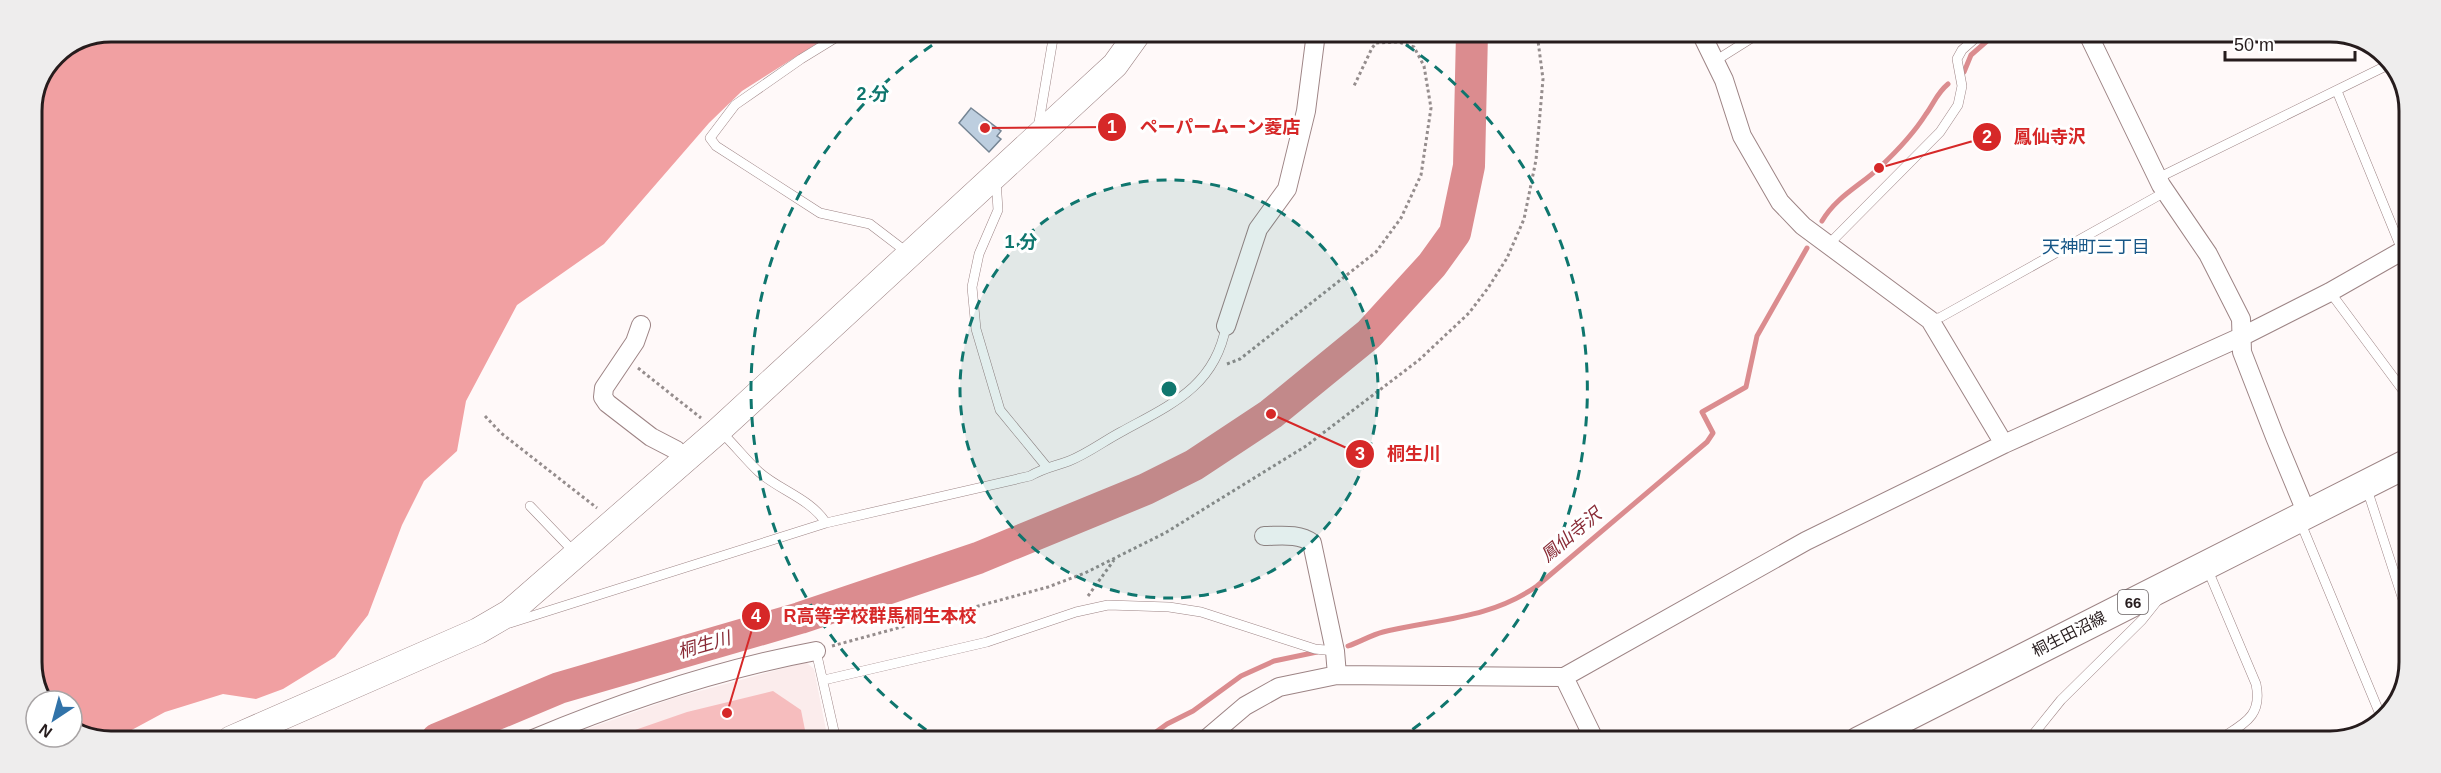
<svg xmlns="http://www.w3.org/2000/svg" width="2441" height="773" font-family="Arial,'Noto Sans JP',sans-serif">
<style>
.built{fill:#fbecec}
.green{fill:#f6bdbe}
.forest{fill:#f1a0a2}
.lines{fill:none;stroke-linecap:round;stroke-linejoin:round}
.stream{stroke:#db8c8f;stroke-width:5}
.river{stroke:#db8c8f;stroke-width:32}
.building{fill:#bdcedf;stroke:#758594;stroke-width:1.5}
.lane-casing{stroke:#9d8485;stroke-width:10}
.street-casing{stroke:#9d8485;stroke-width:20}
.secondary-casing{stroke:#9d8485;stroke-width:27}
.primary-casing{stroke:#9d8485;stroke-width:30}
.path{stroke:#958d8d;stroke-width:3;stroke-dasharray:3 3;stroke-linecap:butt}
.lane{stroke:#fff;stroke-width:9}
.street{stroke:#fff;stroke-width:18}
.secondary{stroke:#fff;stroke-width:26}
.primary{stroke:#fff;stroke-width:28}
.ring{fill:none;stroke:#0f766e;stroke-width:3;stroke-dasharray:10 8}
.labels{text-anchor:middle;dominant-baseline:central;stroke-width:6;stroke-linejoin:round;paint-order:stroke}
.shield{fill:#fff;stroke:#676061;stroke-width:1.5}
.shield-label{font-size:15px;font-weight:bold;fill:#261c1d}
.street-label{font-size:16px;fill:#261c1d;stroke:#fff}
.neighbourhood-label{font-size:18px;fill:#185787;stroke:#fff}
.water-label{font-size:18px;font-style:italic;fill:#892b36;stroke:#fff}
.rim{fill:none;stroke:#261c1d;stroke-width:3}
.centre{fill:#0f766e;stroke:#fff;stroke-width:3}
.ring-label{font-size:18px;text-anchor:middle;font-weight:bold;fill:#0f766e;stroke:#fff;stroke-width:6;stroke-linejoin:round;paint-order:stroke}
.leader{fill:none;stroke:#d62828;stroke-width:2}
.callout-dot{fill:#d62828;stroke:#fff;stroke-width:2}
.mark-label{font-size:18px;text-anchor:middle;font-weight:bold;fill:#fff}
.callout-label{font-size:18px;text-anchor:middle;font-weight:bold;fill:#d62828;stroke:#fff;stroke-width:6;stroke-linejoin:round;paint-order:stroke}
</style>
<rect width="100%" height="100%" fill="#fff9f9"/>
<!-- built -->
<path class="built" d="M806,662L814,669L828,740L559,739L674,698Z"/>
<!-- green -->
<path class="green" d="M773,691L801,710L807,740L609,739L687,712Z"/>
<!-- forest -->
<path class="forest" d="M111,32H835L742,91L709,123L604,244L517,305L466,401L457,451L424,481L402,525L368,615L335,657L283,689L256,699L223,694L165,712L115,739H90L72,727V701H44L32,668V111L55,55Z"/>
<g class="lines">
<!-- stream -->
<path class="stream" d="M1964,72L1971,55L1995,34
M1822,221C1837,196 1860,186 1880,167C1896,152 1914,133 1926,114C1934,103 1937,93 1948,84
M1348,646C1360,642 1371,635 1383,632C1437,619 1490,619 1537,586L1707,442L1713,433L1702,412L1746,387L1757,336L1807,248
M1145,740L1167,724L1193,711L1241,676L1274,661L1317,652"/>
<!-- river -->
<path class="river" d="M437,739L559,688L800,618L978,558L1146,489L1194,465L1271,414L1369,334L1432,265L1455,233L1469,166L1472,33"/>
</g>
<!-- building -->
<path class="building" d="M971,108L1001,131L997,136L1001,139L989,152L959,123Z"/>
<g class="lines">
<!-- lane casing -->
<g class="lane-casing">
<path id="lane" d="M845,32L801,59L735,105L710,138L716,146L820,213L870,224L908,253
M1715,61L1758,34
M2337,91L2402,250
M1038,128L1054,33
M2158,178L2392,63
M996,179L998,210L979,254L972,287L976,329L1000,410L1046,466
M1828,245L1940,132L1958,105L1962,86L1957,59L1962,50L1980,34
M2330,292L2408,397
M1930,320L1941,317L2165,192
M720,431C734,444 745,459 759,472C779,490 811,499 826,523
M2366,486L2407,612
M530,506L576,554
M2304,522L2302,526L2382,719
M2207,568L2256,684C2263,718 2242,724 2217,741
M510,623L826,523L1030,476C1046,467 1053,467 1069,461C1087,454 1104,441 1121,432C1170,405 1215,387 1226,326
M816,651L836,740
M824,680L987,642L1076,612L1108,605L1169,607L1201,612L1315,649L1335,651
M2028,741L2061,700L2142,620L2158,600"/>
</g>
<!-- street casing -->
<g class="street-casing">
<path id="street" d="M1701,33L1724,80L1742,136L1780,202L1803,226L1930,320L2004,444
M2088,34L2161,185L2208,254L2241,319L2242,352L2275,437L2307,514
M641,325L635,342L604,388L603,397L607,403L651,437L676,450L685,460
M1226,326L1258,229L1287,189L1306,111L1316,33
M1264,536C1280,536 1299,533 1312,543L1335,651L1337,675
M1564,677L1595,741
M533,739C624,701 720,669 816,651
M1205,740L1245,706L1279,687L1337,675L1564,677L1806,541L2004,444L2243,336L2330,292L2409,247"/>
</g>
<!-- secondary casing -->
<g class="secondary-casing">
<path id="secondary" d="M231,739L478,631L509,613L719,430L1115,65L1138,33"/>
</g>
<!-- primary casing -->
<g class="primary-casing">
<path id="primary" d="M1859,741L2408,463"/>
</g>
<!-- path -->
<path class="path" d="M1227,364L1240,359L1376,252L1401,218L1421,175L1431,108L1424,66L1414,47L1398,42L1376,43L1372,48L1354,86
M638,368L701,418
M485,416L501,433L597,508
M1088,596L1114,560
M832,646L1048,587L1085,573L1165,533L1306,446L1419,360L1469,313L1488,288L1507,258L1524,219L1536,160L1543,79L1537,33"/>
<!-- lane -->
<use href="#lane" class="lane"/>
<!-- street -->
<use href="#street" class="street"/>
<!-- secondary -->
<use href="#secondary" class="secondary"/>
<!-- primary -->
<use href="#primary" class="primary"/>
</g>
<!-- distance rings -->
<circle cx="1169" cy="389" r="209" fill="#0f766e" fill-opacity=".12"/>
<g class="ring">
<circle cx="1169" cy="389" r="209"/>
<path d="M941 740A418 418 0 0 1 951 33M1391 35A418 418 0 0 1 1397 740"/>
</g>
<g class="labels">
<!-- shield labels -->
<rect class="shield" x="2118" y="590" width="30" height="24" rx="4.5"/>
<g class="shield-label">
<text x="2133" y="602">66</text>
</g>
<!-- street labels -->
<g class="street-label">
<text transform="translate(2069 634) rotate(-27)">桐生田沼線</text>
</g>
<!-- neighbourhood labels -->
<g class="neighbourhood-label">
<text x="2096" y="247">天神町三丁目</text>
</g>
<!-- water labels -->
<g class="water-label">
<text transform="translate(1571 535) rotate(-40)">鳳仙寺沢</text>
<text transform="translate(704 645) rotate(-16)">桐生川</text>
</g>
</g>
<!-- crop -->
<path d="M0 0H2441V773H0ZM111 42H2330A69 69 0 0 1 2399 111V662A69 69 0 0 1 2330 731H111A69 69 0 0 1 42 662V111A69 69 0 0 1 111 42Z" fill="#eeeded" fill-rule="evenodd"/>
<path class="rim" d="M111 42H2330A69 69 0 0 1 2399 111V662A69 69 0 0 1 2330 731H111A69 69 0 0 1 42 662V111A69 69 0 0 1 111 42Z"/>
<circle cx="1169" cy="389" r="9" class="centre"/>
<g class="ring-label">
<text x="873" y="100">2 分</text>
<text x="1021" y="248">1 分</text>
</g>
<!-- callouts -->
<path class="leader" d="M985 128L1112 127M1879 168L1987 137M1271 414L1360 454M727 713L756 616"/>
<g class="callout-dot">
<circle cx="985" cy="128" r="6"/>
<circle cx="1879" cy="168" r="6"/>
<circle cx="1271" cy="414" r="6"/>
<circle cx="727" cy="713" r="6"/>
<circle cx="1112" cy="127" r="15"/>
<circle cx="1987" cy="137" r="15"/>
<circle cx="1360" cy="454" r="15"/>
<circle cx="756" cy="616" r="15"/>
</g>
<g class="mark-label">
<text x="1112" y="133">1</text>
<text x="1987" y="143">2</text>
<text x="1360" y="460">3</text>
<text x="756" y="622">4</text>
</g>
<g class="callout-label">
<text x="1220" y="133">ペーパームーン菱店</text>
<text x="2050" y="143">鳳仙寺沢</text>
<text x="1414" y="460">桐生川</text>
<text x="880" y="622">R高等学校群馬桐生本校</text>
</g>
<!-- north arrow -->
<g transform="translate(54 719) rotate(216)"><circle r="28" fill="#ffffff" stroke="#a8a4a5" stroke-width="1.5"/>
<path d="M0-4.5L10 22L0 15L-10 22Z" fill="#3173a9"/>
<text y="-9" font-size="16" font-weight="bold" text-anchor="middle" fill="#261c1d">N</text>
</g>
<!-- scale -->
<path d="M2225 51v9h130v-9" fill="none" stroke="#261c1d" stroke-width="3"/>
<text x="2234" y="51" font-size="18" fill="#261c1d" stroke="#ffffff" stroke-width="4.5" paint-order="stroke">50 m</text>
</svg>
